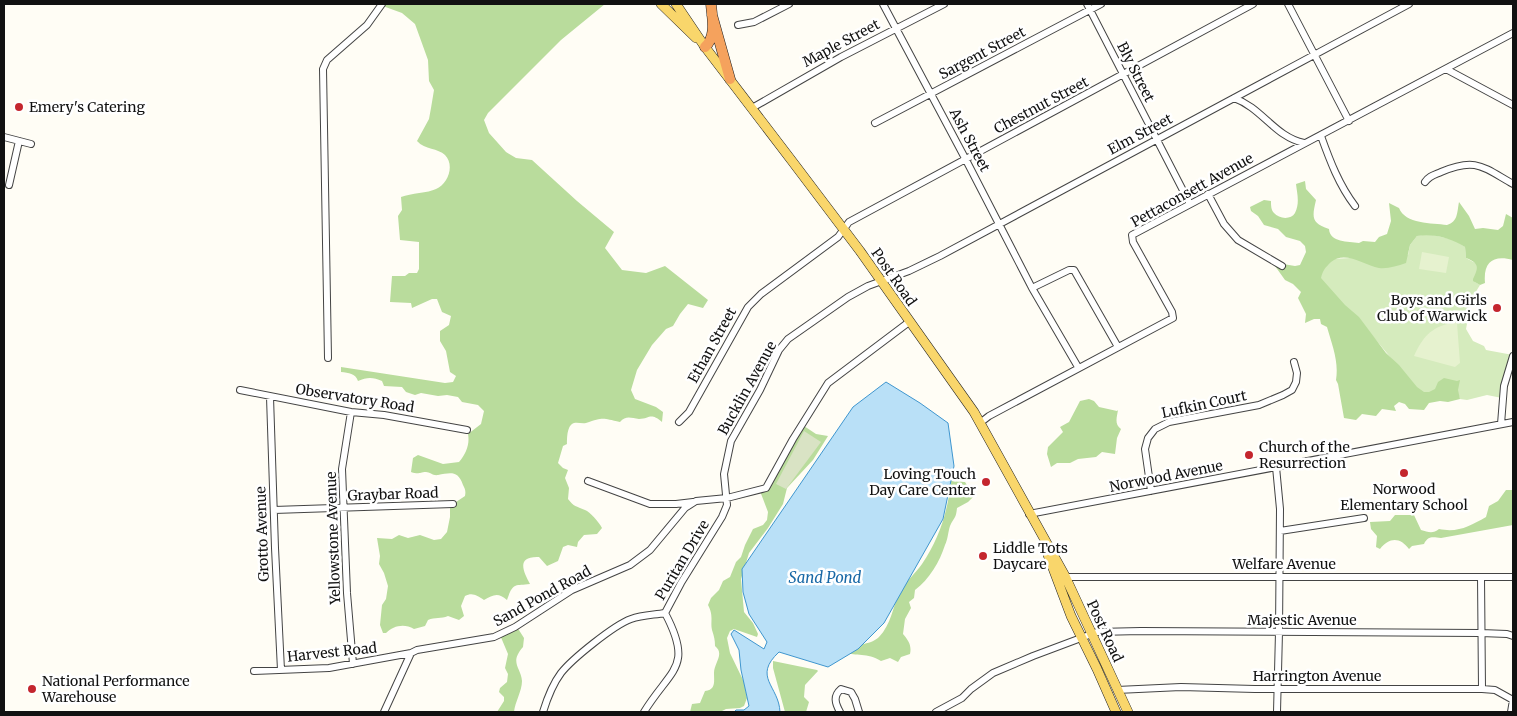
<svg xmlns="http://www.w3.org/2000/svg" width="1517" height="716" font-family="Merriweather,serif">
<style>
.green{fill:#d5ebbd}
.forest{fill:#b9dc9c}
.cemetery{fill:#d9e3c4}
.pitch{fill:#e6f2cf}
.water{fill:#b9e0f7;stroke:#3f96cf}
.lines{fill:none;stroke-linecap:round;stroke-linejoin:round}
.minor-casing{stroke:#444;stroke-width:8}
.major-casing{stroke:#222;stroke-width:10}
.highway-casing{stroke:#222;stroke-width:11}
.minor{stroke:#fff;stroke-width:6}
.major{stroke:#f9d66b;stroke-width:9}
.highway{stroke:#f5a25d;stroke-width:10}
.poi-dot{fill:#c4262e;stroke:#fff;stroke-width:2}
.labels{text-anchor:middle;dominant-baseline:central;stroke-width:5;stroke-linejoin:round;paint-order:stroke}
.street-label{font-size:14px;fill:#111;stroke:#fff}
.poi-label{font-size:14px;fill:#111;stroke:#fff;text-anchor:start}
.water-label{font-size:15px;font-style:italic;fill:#1768a6;stroke:#fff}
</style>
<rect width="100%" height="100%" fill="#fffdf5"/>
<!-- green -->
<path class="green" d="M1428,234L1455,240L1465,247L1466,258L1479,265L1475,282L1480,285L1472,298L1466,329L1473,341L1484,346L1486,350L1513,355L1502,398L1487,395L1467,400L1460,399L1458,393H1424L1414,390C1386,347 1350,310 1312,275L1331,259L1408,255L1410,245L1417,236Z"/>
<!-- forest -->
<path class="forest" d="M380,4H458L464,5L489,4H605L561,40L488,113L484,120L489,133L506,152L516,158L532,160L577,201L614,232L605,248L622,270L646,273L665,266L708,300L703,308L688,304L680,314L673,326L666,329L652,345L637,370L631,390L635,399L656,407L663,412L662,422C650,412 650,419 639,419C631,418 626,415 620,422C602,418 604,417 586,423C582,424 578,422 574,423C567,425 567,438 567,444L563,446L558,463L563,468L568,470L565,478L569,488L568,499C574,507 576,506 585,510C590,512 599,522 602,528L597,534L584,535L578,542L577,547L568,545L563,547L558,561L547,566L539,557C516,556 523,571 530,584C515,586 513,582 507,600C498,592 493,595 484,600C477,596 473,592 465,596L461,606L464,616L459,620L448,616C441,619 435,617 428,620L425,626L414,629C404,623 393,626 386,633H383L380,625L382,605L386,599L388,586L384,573L379,564L380,556L377,538L392,539L399,535L408,538L420,535L434,540L441,539L447,532L450,517V506L465,496C466,491 465,489 463,485C458,470 450,473 438,475C433,476 430,472 426,472C419,472 420,475 411,472L413,458L418,455L443,464L459,462C466,454 470,444 468,434L481,424L484,411L478,405L462,402L458,397L447,395L438,396L421,393L415,395L406,392L402,387L384,386L382,381C373,377 367,377 358,381C355,373 349,373 341,372V367L445,383L453,382L456,376L450,372L446,351L440,341V331L449,325L451,316L442,312L437,299H432L412,308L411,303L390,302L392,276H405L409,273H417L419,269V242L400,240L398,216L402,210L401,197C411,193 428,193 436,189C448,184 455,165 445,155C438,148 425,150 417,141L429,119L431,108L434,90L429,81L428,60L415,24L402,13L380,5Z
M1305,181L1306,189L1316,200C1312,217 1311,223 1329,229C1330,243 1348,241 1359,243L1363,241L1375,242L1379,237L1387,234L1391,221L1389,203L1399,208C1405,224 1432,223 1447,225C1458,222 1457,212 1459,202L1469,216L1475,229L1483,228L1498,230L1503,226L1506,214L1513,218V260C1494,255 1483,261 1485,283L1480,285L1473,281V279C1479,267 1479,263 1466,258L1465,247C1452,238 1432,233 1417,236L1410,245L1406,263C1397,266 1388,269 1379,268C1364,265 1345,250 1331,262C1325,268 1323,270 1321,278L1345,305L1359,317L1386,353L1399,365L1417,387L1424,392H1429L1435,389L1438,382L1444,378L1457,381L1460,380L1458,390L1460,399L1448,402L1440,401L1429,403L1424,410L1409,409L1405,404L1399,402L1394,406L1396,411L1382,409L1376,416L1362,414L1356,420L1344,418L1338,384L1336,380C1339,361 1332,345 1327,327L1321,324L1320,319H1314L1305,323L1306,314L1298,298L1301,292L1293,284L1285,280L1275,266L1277,263L1295,266L1300,265L1306,252L1305,246L1300,241L1286,237L1278,229L1264,225L1258,216L1251,211L1250,207L1264,200L1271,201C1271,205 1271,210 1274,213C1279,219 1291,220 1295,213C1300,203 1297,193 1296,184Z
M1089,399L1094,401L1099,407L1117,411L1118,410C1117,417 1114,424 1121,429L1117,438L1115,454L1102,452L1096,457L1078,459L1070,463H1057L1051,467L1047,454L1048,447L1063,432L1060,427L1069,422L1080,401Z
M804,426L816,434L828,436L813,460L787,488L783,504L768,528L749,553L741,579L744,612L753,623L758,634L757,637L734,629L730,631L727,638L730,653L744,682L747,698L744,706L740,708L726,709L720,712H690L692,704L700,703L705,691C716,690 714,681 714,673C714,663 725,654 715,646C715,640 714,636 712,630C710,622 714,616 708,605L711,598L719,590L723,581L730,577L736,562L741,557L745,545L753,529L763,525L767,520L768,512L760,491Z
M951,481L965,482L974,496L968,502L957,508C956,519 954,517 950,526C948,532 948,539 945,545C940,561 929,580 915,590L914,598L909,602L911,608L905,619L903,634C908,640 912,645 910,654L901,657L898,662L890,658L881,661C867,652 856,657 845,652C853,643 870,646 879,637C891,625 893,606 900,591C906,581 916,573 922,564C939,539 948,511 951,481Z
M1506,490H1513V525L1441,538C1432,537 1428,536 1424,544L1412,546L1409,549C1401,538 1390,536 1380,549L1376,547L1377,536L1371,529L1370,522L1390,521L1395,515H1414L1421,530C1428,532 1433,534 1439,529C1458,533 1470,526 1486,517L1489,506L1498,501Z
M517,627L524,638L523,647C509,663 521,667 522,681C522,691 515,702 514,712H497L504,701V697L499,692L500,688L507,682L508,674L505,668L508,654L500,635Z
M773,661L817,670L818,671L805,685L804,697L809,702L806,712H785L773,668Z"/>
<!-- cemetery -->
<path class="cemetery" d="M804,431L821,442L786,489L776,484Z"/>
<!-- pitch -->
<path class="pitch" d="M1422,252L1449,257L1446,273L1419,269Z
M1451,323H1457L1460,363L1455,367L1414,356C1423,337 1430,328 1451,323Z"/>
<!-- water -->
<path class="water" d="M886,382L920,403L948,423L954,466L943,519L884,623L858,649L828,667L779,652C752,677 779,686 780,712H734L736,710H744L749,706L741,670L739,650L731,634L734,630L764,649L767,642L749,614L743,592L742,569L853,407Z"/>
<g class="lines">
<!-- minor casing -->
<g class="minor-casing">
<path id="minor" d="M883,4L966,160L1032,288L1078,367
M1087,4L1190,204
M1288,4L1349,121
M738,25L754,22L789,4
M1446,69L1513,105
M1234,98C1262,108 1275,137 1304,143
M752,108L841,57L944,4
M875,123L1101,4
M1321,136C1330,161 1339,185 1355,206
M4,137L31,144
M1425,182C1429,176 1434,175 1441,172C1476,157 1483,167 1513,184
M9,185L19,141
M1208,194L1224,224L1238,240L1282,266
M1032,288L1069,270H1074L1118,347
M328,358L323,69L327,60L367,25L382,4
M240,390L351,412L384,415L467,430
M270,397L275,548L281,670
M351,412L342,469L347,593L353,664
M679,422L689,412L748,307L761,294L838,237L849,222L1253,4
M980,423L989,416L1173,318L1172,312L1133,242L1132,235L1513,33
M1501,424L1504,386L1513,356
M1276,467L1280,509L1279,632L1277,712
M588,481L650,504H676L693,502
M1151,491L1145,449L1148,438L1155,429L1169,422L1259,405L1283,395L1292,390L1296,382L1297,373L1294,362
M274,510L453,504
M1029,514L1513,422
M1280,531L1364,518
M1062,577H1513
M1481,577L1482,689
M254,671L329,668L411,653
M1117,690L1181,687L1255,689H1482L1495,690L1513,700
M384,712L411,653L417,650L494,637L515,627L572,590L630,565L650,550L685,508L696,501L727,498L766,488L793,439L828,383L909,322
M543,712C547,699 552,685 561,673C572,659 614,625 631,619C642,615 654,615 665,613
M644,712C671,668 694,668 665,613L681,583L722,517L727,505L724,474L731,441L760,390L779,350L788,339L848,297L868,286L909,271L940,256L1409,4
M840,712C835,703 833,696 841,689L851,692L855,699L859,712
M936,712L962,698L971,689L993,673L1033,656L1097,632L1141,631L1481,633L1507,634L1513,636
M1511,712L1513,700"/>
</g>
<!-- major casing -->
<g class="major-casing">
<path id="major" d="M661,4L696,38
M676,4L705,47L792,161L860,251L974,412L1065,576L1128,712
M1048,555L1071,616L1097,669L1116,712"/>
</g>
<!-- highway casing -->
<g class="highway-casing">
<path id="highway" d="M712,15L730,79
M705,47C717,36 712,18 711,4"/>
</g>
<!-- minor -->
<use href="#minor" class="minor"/>
<!-- major -->
<use href="#major" class="major"/>
<!-- highway -->
<use href="#highway" class="highway"/>
</g>
<!-- markers -->
<g class="poi-dot">
<circle cx="19" cy="107" r="5"/>
<circle cx="1497" cy="308" r="5"/>
<circle cx="1249" cy="455" r="5"/>
<circle cx="1404" cy="473" r="5"/>
<circle cx="986" cy="482" r="5"/>
<circle cx="983" cy="556" r="5"/>
<circle cx="32" cy="689" r="5"/>
</g>
<g class="labels">
<!-- street labels -->
<g class="street-label">
<text transform="translate(841 43) rotate(-28)">Maple Street</text>
<text transform="translate(982 53) rotate(-28)">Sargent Street</text>
<text transform="translate(1136 72) rotate(63)">Bly Street</text>
<text transform="translate(1041 105) rotate(-28)">Chestnut Street</text>
<text transform="translate(1140 134) rotate(-28)">Elm Street</text>
<text transform="translate(970 140) rotate(62)">Ash Street</text>
<text transform="translate(1192 190) rotate(-29)">Pettaconsett Avenue</text>
<text transform="translate(894 277) rotate(55)">Post Road</text>
<text transform="translate(712 345) rotate(-61)">Ethan Street</text>
<text transform="translate(747 388) rotate(-61)">Bucklin Avenue</text>
<text transform="translate(355 398) rotate(9)">Observatory Road</text>
<text transform="translate(1204 404) rotate(-12)">Lufkin Court</text>
<text transform="translate(1166 476) rotate(-11)">Norwood Avenue</text>
<text transform="translate(393 494) rotate(-2)">Graybar Road</text>
<text transform="translate(262 534) rotate(-92)">Grotto Avenue</text>
<text transform="translate(333 538) rotate(-92)">Yellowstone Avenue</text>
<text transform="translate(682 560) rotate(-59)">Puritan Drive</text>
<text x="1284" y="564">Welfare Avenue</text>
<text transform="translate(542 596) rotate(-29)">Sand Pond Road</text>
<text x="1302" y="620">Majestic Avenue</text>
<text transform="translate(1105 631) rotate(65)">Post Road</text>
<text transform="translate(332 652) rotate(-6)">Harvest Road</text>
<text x="1317" y="676">Harrington Avenue</text>
</g>
<!-- poi labels -->
<g class="poi-label">
<text x="29" y="107">Emery's Catering</text>
<text x="1487" y="300" text-anchor="end">Boys and Girls<tspan x="1487" dy="16">Club of Warwick</tspan></text>
<text x="1259" y="447">Church of the<tspan x="1259" dy="16">Resurrection</tspan></text>
<text x="976" y="474" text-anchor="end">Loving Touch<tspan x="976" dy="16">Day Care Center</tspan></text>
<text x="1404" y="489" text-anchor="middle">Norwood<tspan x="1404" dy="16">Elementary School</tspan></text>
<text x="993" y="548">Liddle Tots<tspan x="993" dy="16">Daycare</tspan></text>
<text x="42" y="681">National Performance<tspan x="42" dy="16">Warehouse</tspan></text>
</g>
<!-- water labels -->
<g class="water-label">
<text x="825" y="577">Sand Pond</text>
</g>
</g>
<!-- border -->
<rect width="1517" height="716" fill="none" stroke="#111111" stroke-width="10"/>
</svg>
